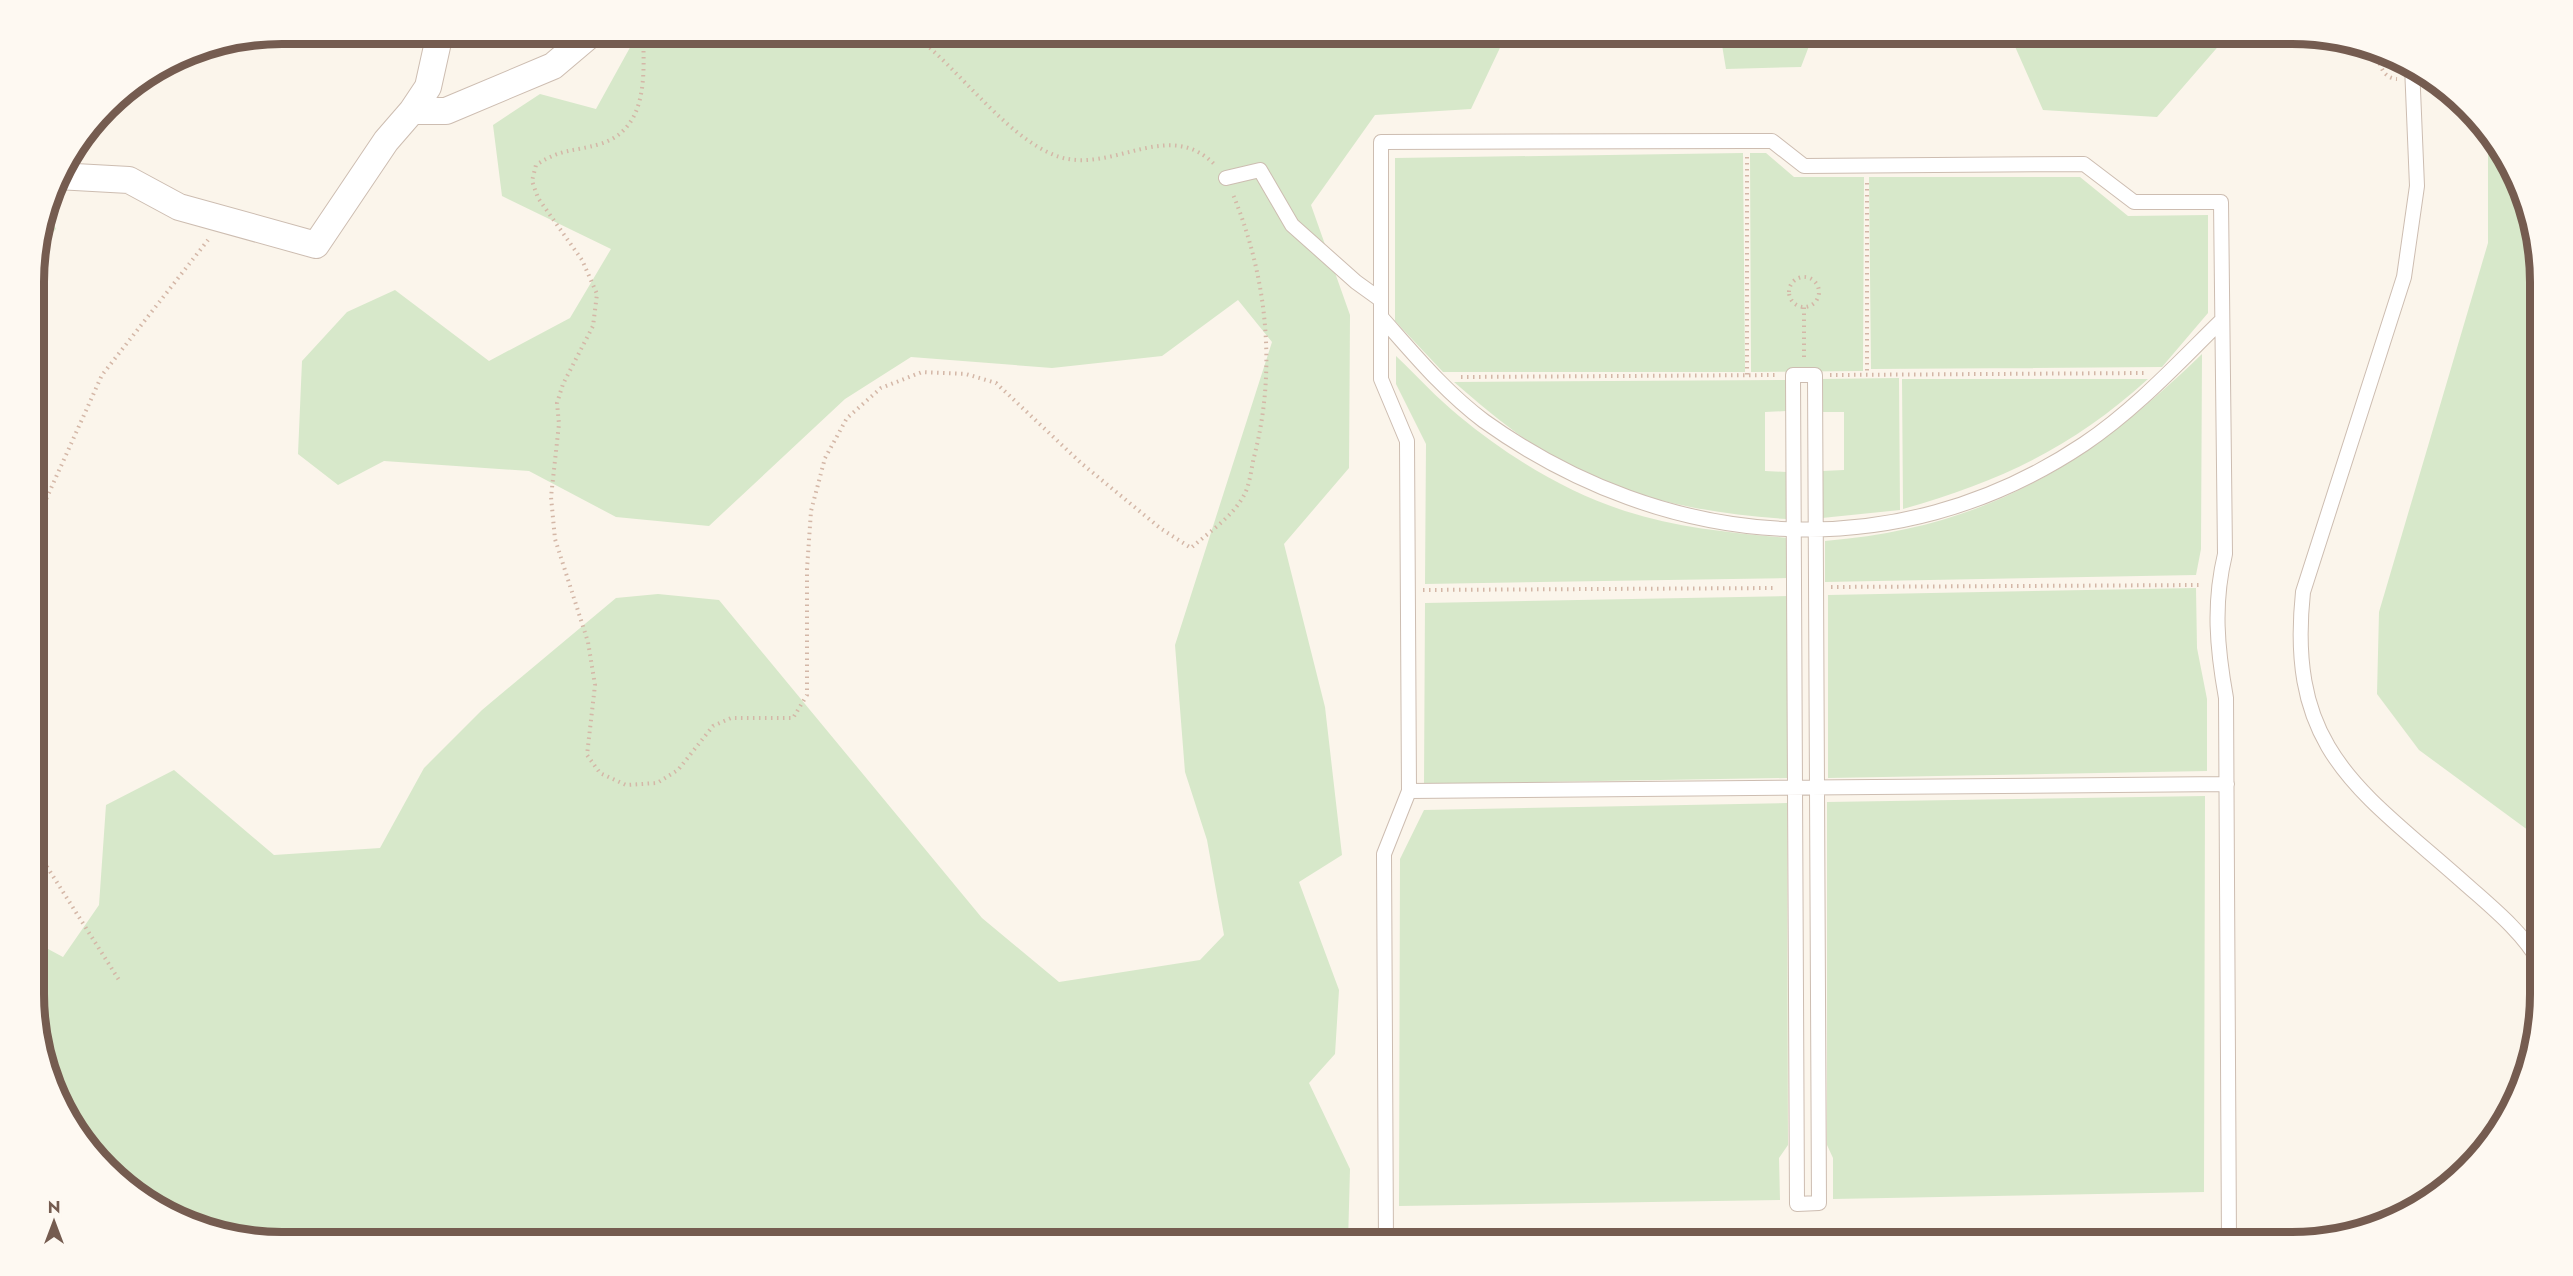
<svg xmlns="http://www.w3.org/2000/svg" width="2573" height="1276" font-family="Jost,sans-serif">
<style>
.green{fill:#d7e8ca}
.lines{fill:none;stroke-linecap:round;stroke-linejoin:round}
.service-casing{stroke:#cdbdb1;stroke-width:16}
.minor-casing{stroke:#cdbdb1;stroke-width:28}
.path{stroke:#d4b7a7;stroke-width:4;stroke-dasharray:1.5 4.5;stroke-linecap:butt}
.service{stroke:#fff;stroke-width:14}
.minor{stroke:#fff;stroke-width:26}
.rim{fill:none;stroke:#755c50;stroke-width:8}
</style>
<rect width="100%" height="100%" fill="#fbf5eb"/>
<!-- green -->
<path class="green" d="M638,33H1507L1471,109L1375,115L1311,205L1350,315L1349,468L1284,544L1325,707L1342,855L1299,882L1339,990L1335,1054L1309,1083L1350,1169L1348,1243H281L172,1218L84,1146L52,1089L35,1027V942L63,957L99,905L106,805L174,770L274,855L380,848L424,768L482,710L616,598L658,594L719,600L982,918L1059,982L1200,960L1224,935L1207,840L1185,772L1175,645L1272,342L1238,300L1162,356L1052,368L911,357L845,399L709,526L616,517L529,471L384,461L338,485L298,454L302,361L347,312L395,290L489,361L570,318L611,249L502,196L493,125L540,94L596,109Z
M1720,33H1814L1801,67L1726,69Z
M2009,33H2227L2222,42L2157,117L2043,110Z
M2488,131L2498,143L2538,249L2540,839L2419,750L2377,694L2379,612L2488,243Z
M1743,153L1745,372H1443L1395,321V158Z
M1750,153H1766L1794,177H1864L1863,371L1751,372Z
M1869,177H2080L2128,216L2208,215V313L2162,367L1871,369Z
M48,213L56,229L38,248Z
M2202,354L2201,549L2196,575L1825,582V541C1988,527 2087,465 2202,354Z
M1396,356C1417,376 1437,398 1459,416C1507,456 1566,492 1625,511C1677,528 1734,533 1788,538V578L1425,584L1426,444L1396,384Z
M1899,378L1900,510L1822,518V471L1844,470V412H1819V379Z
M1902,379H2148C2072,448 2001,481 1903,509Z
M1786,380V411L1765,412V471L1786,472V519C1702,513 1618,498 1545,452C1512,432 1483,407 1454,382Z
M2196,588L2197,648L2207,699V771L1828,778V595Z
M1788,596L1787,778L1424,784L1425,603Z
M2205,796L2204,1192L1833,1199V1158L1827,1145V802Z
M1787,803L1788,1145L1779,1158L1780,1200L1399,1206L1400,859L1424,810Z"/>
<g class="lines">
<!-- service casing -->
<g class="service-casing">
<path id="service" d="M2412,66L2417,186L2404,277L2303,592C2286,753 2362,791 2469,887C2495,910 2523,933 2540,963
M1226,178L1260,170L1292,225L1356,282L1381,300
M1381,317C1413,353 1445,392 1484,421C1666,551 1894,571 2084,444C2136,409 2178,363 2222,320
M1793,375H1815L1819,1203L1797,1204Z
M1409,791L2227,784
M1386,1243L1384,854L1409,791L1407,441L1381,379V142L1747,141H1772L1804,166L2084,164L2134,202H2221L2225,554C2213,604 2217,648 2226,698L2229,1243"/>
</g>
<!-- minor casing -->
<g class="minor-casing">
<path id="minor" d="M412,111H446L553,66L592,33
M57,176L129,180L179,207L316,245L386,141L412,111L428,87L440,33"/>
</g>
<!-- path -->
<path class="path" d="M643,33C644,73 649,129 600,144C573,152 562,148 536,165L532,181L538,198L582,260L597,294L593,326L563,384L557,403L559,424L551,497L555,539L588,642L595,685L587,755L600,773L626,785L657,783L678,770L713,726L731,718H793L807,695V569L811,511L825,458L847,418L881,388L922,372L966,374L996,383L1081,463L1160,528L1191,548C1209,532 1231,518 1243,497C1250,486 1251,469 1254,457C1277,369 1267,276 1232,192
M911,33C958,65 1013,149 1068,159C1120,168 1172,119 1216,166
M2376,52C2380,64 2382,78 2397,79
M1747,157V375
M1867,183V375
M1789 292a15 15 0 1 1 30 0a15 15 0 1 1-30 0Z
M1804,357V307
M1830,375L2144,373
M1461,377L1777,375
M34,526L102,375L208,240
M1831,587L2202,585
M1423,590L1776,588
M35,839L44,862L119,980"/>
<!-- service -->
<use href="#service" class="service"/>
<!-- minor -->
<use href="#minor" class="minor"/>
</g>
<!-- crop -->
<path d="M0 0H2573V1276H0ZM282 44H2292A238 238 0 0 1 2530 282V994A238 238 0 0 1 2292 1232H282A238 238 0 0 1 44 994V282A238 238 0 0 1 282 44Z" fill="#fef9f2" fill-rule="evenodd"/>
<path class="rim" d="M282 44H2292A238 238 0 0 1 2530 282V994A238 238 0 0 1 2292 1232H282A238 238 0 0 1 44 994V282A238 238 0 0 1 282 44Z"/>
<!-- north arrow -->
<g transform="translate(54 1222)" stroke="#fef9f2" stroke-width="4.5" paint-order="stroke">
<path d="M0-4.5L10 22L0 15L-10 22Z" fill="#755c50"/>
<text y="-9" font-size="16" font-weight="bold" text-anchor="middle" fill="#755c50">N</text>
</g>
</svg>
